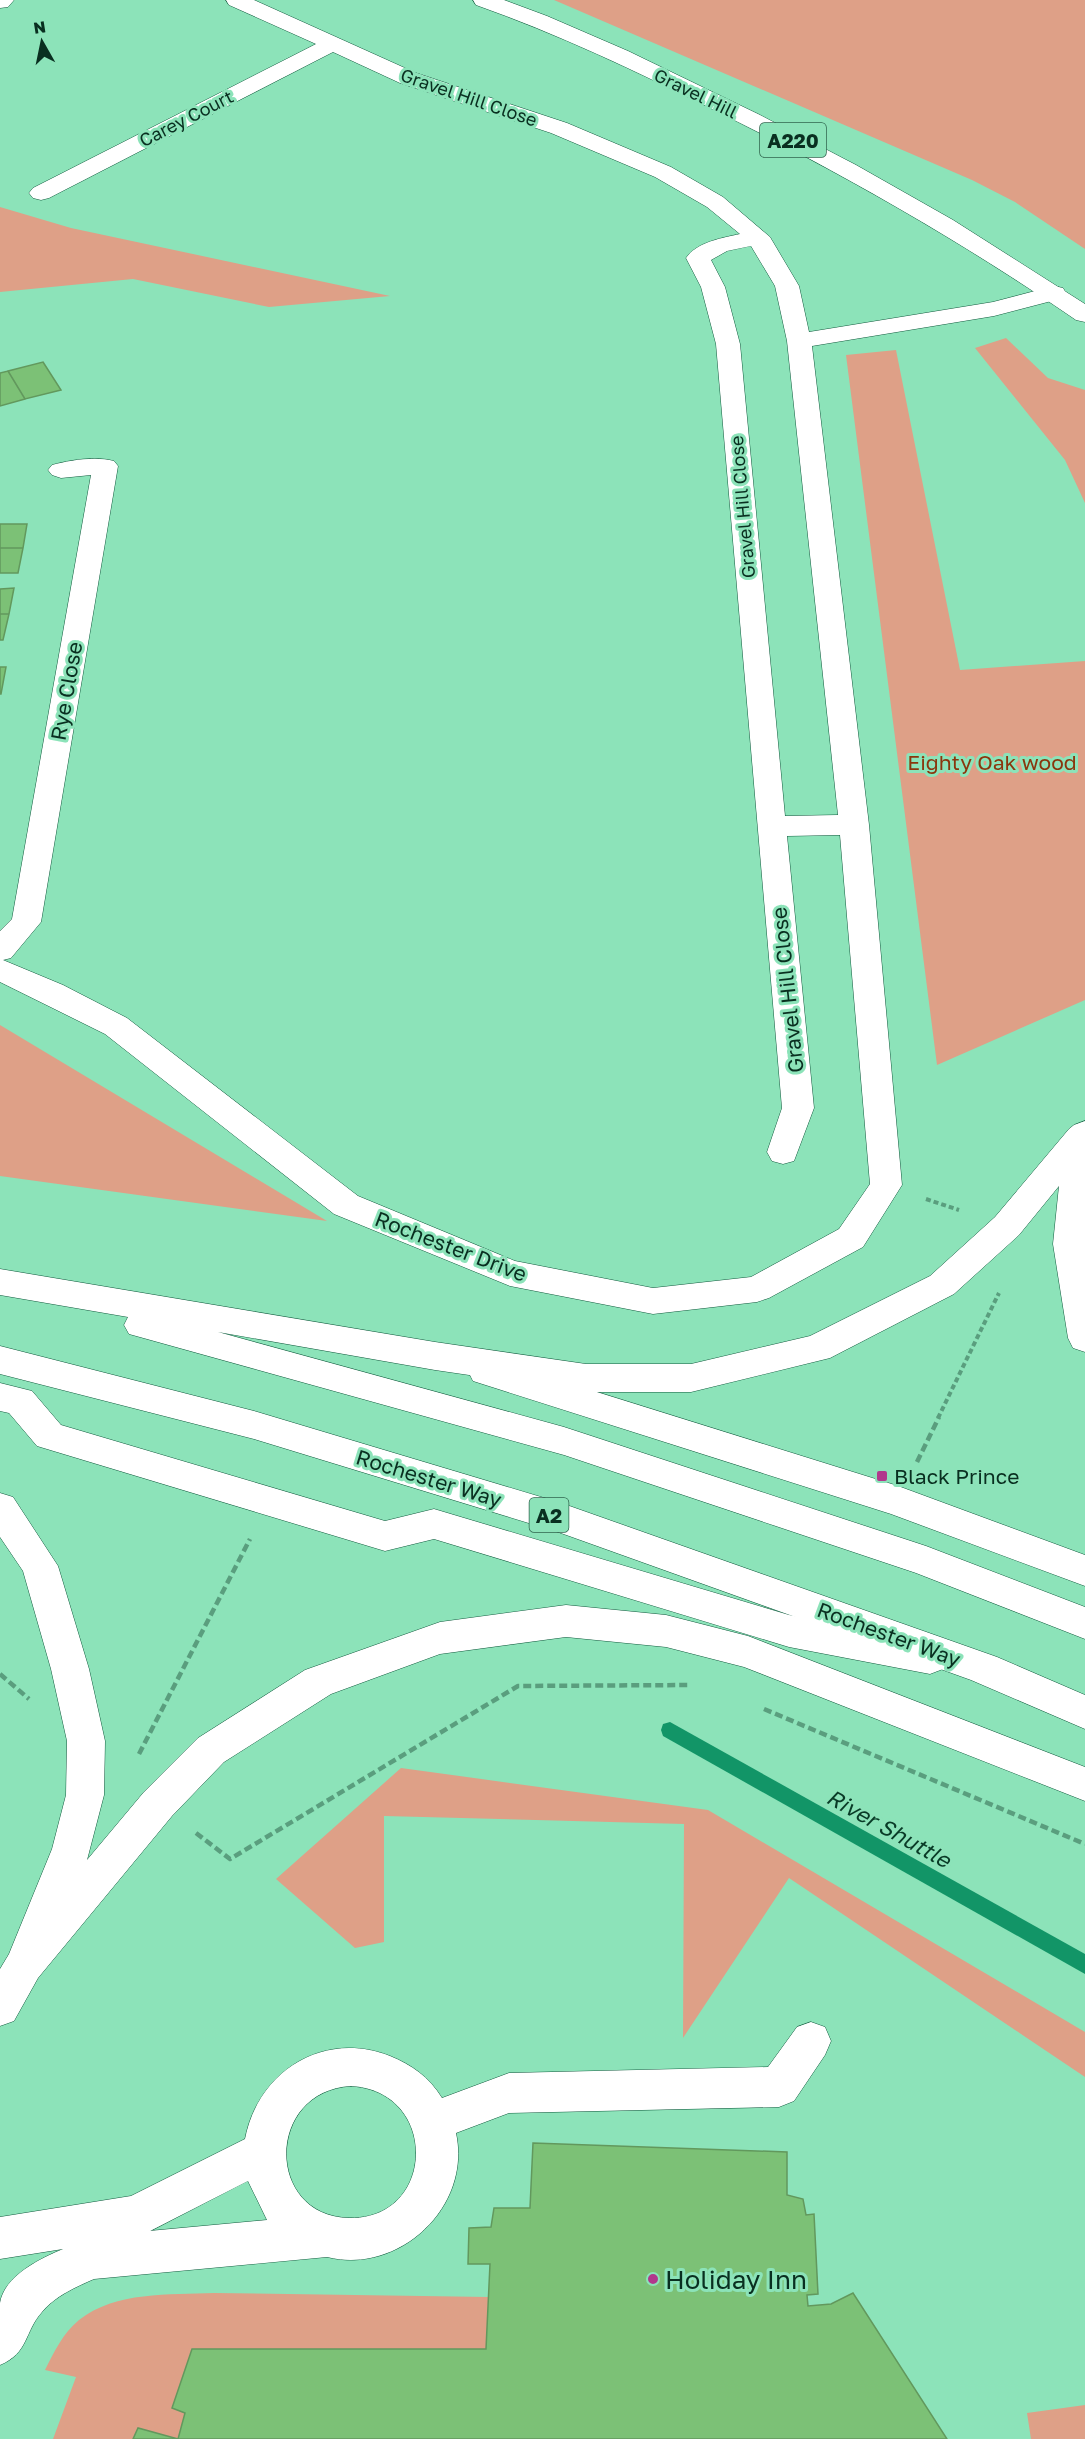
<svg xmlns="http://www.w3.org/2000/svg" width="1085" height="2439" font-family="'Golos Text',sans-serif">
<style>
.green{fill:#dea087}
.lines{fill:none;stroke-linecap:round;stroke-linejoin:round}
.stream{fill:#129567;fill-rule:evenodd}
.building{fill:#7cc176;stroke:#62985d;stroke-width:1.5}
.minor-casing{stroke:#125a3e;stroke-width:1}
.major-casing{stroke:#125a3e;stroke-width:1}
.highway-casing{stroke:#125a3e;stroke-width:1}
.path-far1{stroke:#5a9e7e;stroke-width:4;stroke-dasharray:5 3;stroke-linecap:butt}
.path{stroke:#5a9e7e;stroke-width:4.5;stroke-dasharray:8 4;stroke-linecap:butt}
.minor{fill:#fff;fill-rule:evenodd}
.major{fill:#fff;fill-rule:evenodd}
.highway{fill:#fff;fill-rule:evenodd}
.poi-dot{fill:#b1388c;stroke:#8ce3b9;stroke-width:2}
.labels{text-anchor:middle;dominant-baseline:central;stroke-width:6;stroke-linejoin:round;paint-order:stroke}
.far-street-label{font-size:18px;fill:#092f20;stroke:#8ce3b9}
.shield{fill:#8ce3b9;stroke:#30654e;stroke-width:1.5}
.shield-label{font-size:20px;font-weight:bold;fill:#092f20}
.street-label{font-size:21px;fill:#092f20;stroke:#8ce3b9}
.park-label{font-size:21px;fill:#8a360d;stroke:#8ce3b9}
.poi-label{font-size:21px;fill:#092f20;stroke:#8ce3b9;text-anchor:start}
.water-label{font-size:22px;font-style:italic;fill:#093b27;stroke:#8ce3b9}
.near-poi-label{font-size:26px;fill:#092f20;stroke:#8ce3b9;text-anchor:start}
</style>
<rect width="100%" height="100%" fill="#8ce3b9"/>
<!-- green -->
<path class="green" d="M554,0H1085V249L1015,202L972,180Z
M0,207L71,228L390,296L269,307L133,279L0,292Z
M1006,338L1048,378L1085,390V503L1065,460L975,348Z
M896,350L960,670L1085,661V1000L937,1065L846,355Z
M0,1025L327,1221L0,1176Z
M401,1768L708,1810L1085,2032V2077L789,1878L683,2038L684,1824L384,1816V1942L355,1948L276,1879Z
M214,2293L489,2297L486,2349H193L172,2408L185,2413L178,2439L138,2428L133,2439H53L76,2377L45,2370C54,2352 63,2333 79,2320C116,2291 169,2295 214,2293Z
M1085,2405V2439H1031L1027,2413Z"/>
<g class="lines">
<!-- stream -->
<path class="stream" d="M670,1722L1085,1954V1974L663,1736L661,1730L663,1724Z"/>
</g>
<!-- building -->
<path class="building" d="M43,362L61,390L25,399L8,371Z
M8,371L25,399L0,406V373Z
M0,524H27L23,548H0Z
M0,548H23L18,573H0Z
M14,588L9,614H0V589Z
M0,614H9L3,640H0Z
M0,667H6L1,694H0Z
M533,2143L787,2152V2195L803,2199L806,2215L814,2214L818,2294L807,2295L808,2306L831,2304L853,2293L947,2439H133L138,2428L178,2439L185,2413L172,2408L192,2349H486L490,2264H468L469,2228L491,2227L494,2208H530Z"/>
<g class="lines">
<!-- minor casing -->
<g class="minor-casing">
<path id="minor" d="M0,0H14L8,7L0,8Z
M226,0H254L416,73L567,123L671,167L723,197L770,237L799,286L809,332L993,302L1054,286L1063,288L1066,293L1063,298L994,316L812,346L869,825L902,1185L863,1247L769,1298L757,1302L653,1314L510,1286L334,1214L105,1034L0,982V931L12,919L91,475L61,478L52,475L48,470L52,465C70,460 96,456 114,461L118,466L41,922L11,958L3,960L63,985L127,1018L358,1196L515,1261L653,1288L751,1277L839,1229L870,1184L840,835L787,836L814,1108L794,1161L783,1164L772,1161L767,1152L782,1108L716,344L701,287L686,258C697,242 722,238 740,234L707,207L655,177L551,133L400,83L333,52L49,198L41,200L33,198L29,193L33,188L316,44L229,5ZM751,246L775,286L787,341L838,815L785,816L740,344L725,287L711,260L727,251Z
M485,1357L898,1486L1085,1555V1586L891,1514L473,1381L468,1371L473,1361Z
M0,1383L32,1391L61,1425L385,1521L434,1509L789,1615L930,1642L943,1647L949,1658L943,1669L930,1674L789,1647L434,1539L385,1551L37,1446L9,1413L0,1411Z
M811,2022L825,2027L831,2041L825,2055L794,2101L779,2107L509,2113L456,2133C472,2207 399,2275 327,2257L94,2279C76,2287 55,2296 42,2312C24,2332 29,2353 0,2365C0,2345 0,2322 0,2303C4,2276 41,2258 63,2249L0,2259V2217L131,2196L245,2139C258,2071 324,2030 390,2056C412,2065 429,2077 442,2098L509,2073L768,2067L797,2027ZM351,2086C440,2091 436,2220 349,2218C265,2216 265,2091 351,2086ZM248,2181L267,2220L149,2231H150Z"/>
</g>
<!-- major casing -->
<g class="major-casing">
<path id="major" d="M473,0H504L547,16L628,51L758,114L856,165L953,220L1085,304V322L1076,320C961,241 840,172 714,110C636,71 558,34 476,5Z"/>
</g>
<!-- highway casing -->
<g class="highway-casing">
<path id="highway" d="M1085,1121V1352L1073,1348L1068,1338L1053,1244L1059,1186L1019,1235L954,1294L830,1358L691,1392H586L435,1370L218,1332L564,1427L926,1546L1085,1607V1639L916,1573L564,1455L129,1334L124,1325L128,1317L0,1295V1269L435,1342L586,1364H691L810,1336L930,1276L995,1217L1069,1129L1074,1125Z
M0,1346L254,1411L561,1503L997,1657L1085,1695V1729L971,1680L558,1532L254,1439L0,1374Z
M0,1493L13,1497L58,1566L89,1669L105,1741L104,1795L87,1860L144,1792L198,1738L305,1670L440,1622L566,1605L666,1615L748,1636L1085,1767V1801L744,1667L666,1647L566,1637L440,1654L331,1694L224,1762L172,1816L38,1978L14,2021L0,2026V1969L9,1954L52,1849L66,1795L67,1741L51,1669L23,1571L0,1537Z"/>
</g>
<!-- path-far1 -->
<path class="path-far1" d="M926,1199L959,1210
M938,1418L999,1293"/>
<!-- path -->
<path class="path" d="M917,1462L939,1417
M0,1674L29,1699
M764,1709L1085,1844
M139,1754L250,1539
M196,1833L230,1859L518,1686L689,1685"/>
<!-- minor -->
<use href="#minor" class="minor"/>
<!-- major -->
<use href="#major" class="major"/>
<!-- highway -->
<use href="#highway" class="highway"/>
</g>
<!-- markers -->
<g class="poi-dot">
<rect x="876" y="1470" width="12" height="12" rx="3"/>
<circle cx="653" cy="2279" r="6"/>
</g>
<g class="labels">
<!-- far-street labels -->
<g class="far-street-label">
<text transform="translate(696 93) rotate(26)">Gravel Hill</text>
<text transform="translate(469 97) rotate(19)">Gravel Hill Close</text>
<text transform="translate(186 118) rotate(-27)">Carey Court</text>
<text transform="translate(742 507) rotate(-95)">Gravel Hill Close</text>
</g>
<!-- shield labels -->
<g class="shield">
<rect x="760" y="123" width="66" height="34" rx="4.5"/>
<rect x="529.5" y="1498" width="39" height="34" rx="4.5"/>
</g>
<g class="shield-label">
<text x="793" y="140">A220</text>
<text x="549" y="1515">A2</text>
</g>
<!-- street labels -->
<g class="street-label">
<text transform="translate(66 691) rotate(-80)">Rye Close</text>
<text transform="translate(787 990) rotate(-96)">Gravel Hill Close</text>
<text transform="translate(451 1246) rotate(21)">Rochester Drive</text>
<text transform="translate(429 1478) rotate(17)">Rochester Way</text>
<text transform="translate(889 1634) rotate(20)">Rochester Way</text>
</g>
<!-- park labels -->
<g class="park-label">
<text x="992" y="762">Eighty Oak wood</text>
</g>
<!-- poi labels -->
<g class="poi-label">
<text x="894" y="1476">Black Prince</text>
</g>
<!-- water labels -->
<g class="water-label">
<text transform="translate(889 1828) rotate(29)">River Shuttle</text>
</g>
<!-- near-poi labels -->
<g class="near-poi-label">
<text x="665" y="2279">Holiday Inn</text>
</g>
</g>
<!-- north arrow -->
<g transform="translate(42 42) rotate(351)" stroke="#8ce3b9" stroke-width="4.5" paint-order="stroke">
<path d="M0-4.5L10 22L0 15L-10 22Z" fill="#092f20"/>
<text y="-9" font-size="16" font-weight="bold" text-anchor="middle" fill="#092f20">N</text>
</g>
</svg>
